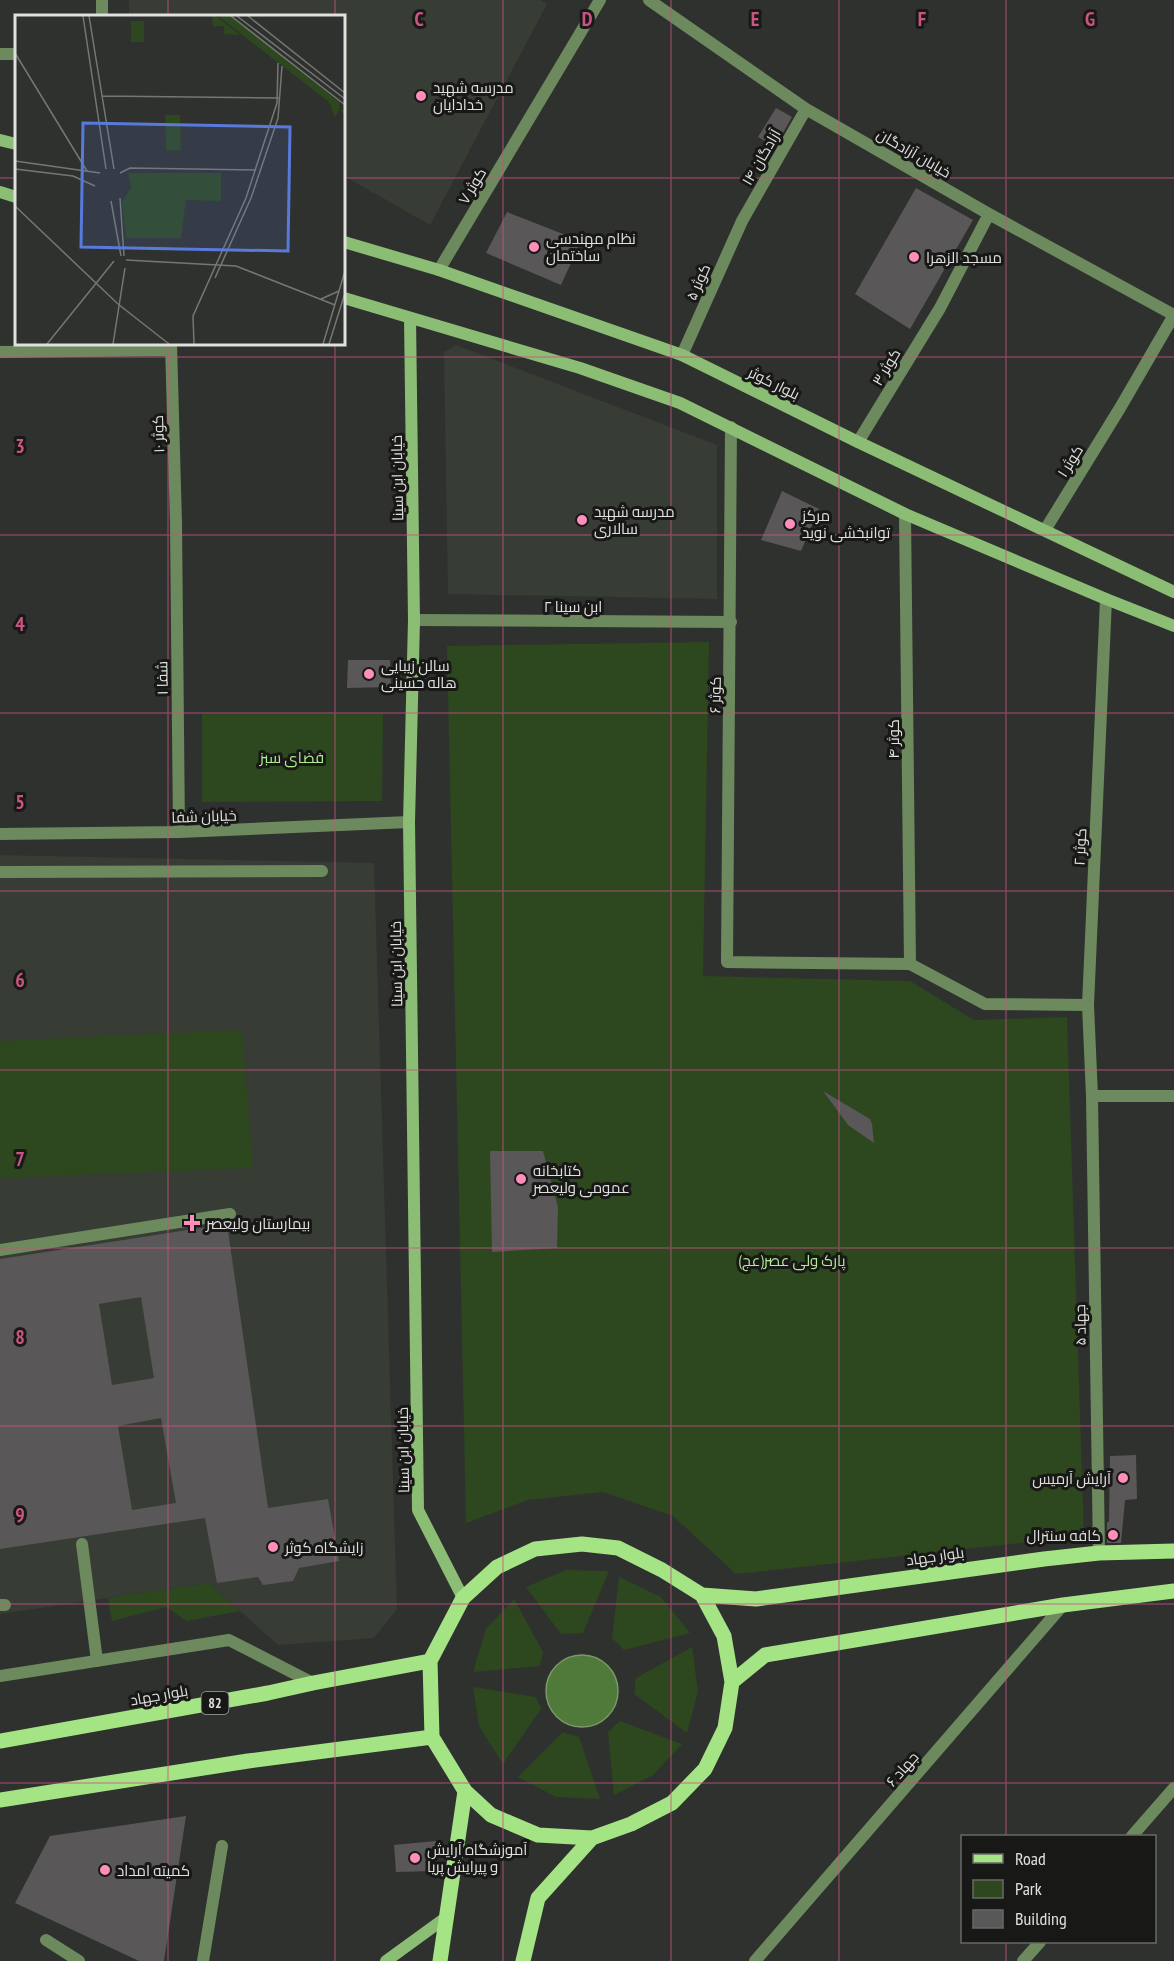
<svg xmlns="http://www.w3.org/2000/svg" width="1174" height="1961" font-family="'PT Sans Narrow',Cairo,sans-serif">
<style>
.built{fill:#373c35}
.green{fill:#2d471f}
.water{fill:#507a39;stroke:#7b996b;stroke-width:1.5}
.building{fill:#5a5758;fill-rule:evenodd}
.lines{fill:none;stroke-linecap:round;stroke-linejoin:round}
.lane{stroke:#6c8a5d;stroke-width:12}
.street{stroke:#6c8a5d;stroke-width:12}
.secondary{stroke:#8cbd74;stroke-width:12}
.primary{stroke:#a5e485;stroke-width:15}
.grid{fill:none;stroke:#cb5483;stroke-width:1.5;stroke-opacity:0.55}
.poi-dot{fill:#ff8ebb;stroke:#181817;stroke-width:2}
.labels{text-anchor:middle;dominant-baseline:central;stroke-width:6;stroke-linejoin:round;paint-order:stroke}
.shield{fill:#181817;stroke:#a4a4a3;stroke-width:1.5}
.shield-label{font-size:14px;font-weight:bold;fill:#e0e0df}
.poi-label{font-size:15px;fill:#e0e0df;stroke:#181817;text-anchor:start}
.street-label{font-size:15px;fill:#e0e0df;stroke:#181817}
.park-label{font-size:15px;fill:#b0ed92;stroke:#181817}
.inset-road{fill:none;stroke:#767775;stroke-width:1.5}
.view{fill:#587ada;fill-opacity:0.15;stroke:#587ada;stroke-width:3}
.inset-edge{fill:none;stroke:#e0e0df;stroke-width:3}
.grid-label{font-size:20px;text-anchor:middle;font-weight:bold;fill:#cb5483;stroke:#181817;stroke-width:6;stroke-linejoin:round;paint-order:stroke}
</style>
<rect width="100%" height="100%" fill="#2f312e"/>
<!-- built -->
<path class="built" d="M129,0H540L547,4L430,225L344,176V16H129Z
M456,345L717,445V599L448,594L444,352Z
M0,855L374,863L397,1609L374,1638L278,1645L209,1583L0,1614Z"/>
<!-- green -->
<path class="green" d="M709,642L703,976L910,981L974,1020L1067,1017L1084,1536L736,1574L673,1516L603,1492L528,1500L466,1523L447,646Z
M202,714H383L382,801L202,802Z
M242,1030L253,1168L0,1178V1041Z
M566,1570L609,1571L583,1633L561,1634L526,1587Z
M619,1577L661,1597L690,1633L624,1650L612,1638Z
M209,1583L240,1611L187,1621L166,1607L112,1621L108,1598Z
M514,1599L543,1652L540,1666L473,1672L486,1629Z
M692,1647L698,1691L687,1733L634,1694L636,1678Z
M473,1687L536,1697L541,1709L503,1764L479,1726Z
M620,1721L682,1744L653,1775L614,1795L608,1732Z
M563,1732L579,1737L600,1799L556,1797L518,1777Z"/>
<!-- water -->
<path class="water" d="M546 1691a36 36 0 1 1 72 0a36 36 0 1 1-72 0Z"/>
<!-- building -->
<path class="building" d="M776,108L792,117L775,147L758,137Z
M916,188L973,220L910,329L855,294Z
M507,212L581,241L561,285L486,253Z
M782,491L819,509L801,551L761,540Z
M348,660H390L391,687L347,688Z
M823,1091L870,1119L872,1124L874,1143L848,1125Z
M490,1151H543L558,1207L557,1248L492,1252Z
M227,1224L268,1508L328,1499L339,1561L299,1568L293,1581L263,1585L258,1577L217,1583L205,1518L0,1549V1259ZM141,1297L154,1378L112,1385L99,1304ZM161,1418L176,1503L132,1510L118,1426Z
M1136,1455L1137,1499L1125,1500L1121,1543H1107V1522H1109L1110,1456Z
M186,1816L164,1961H139L15,1903L50,1836Z
M436,1841L434,1871L396,1872L394,1845Z"/>
<g class="lines">
<!-- lane -->
<path class="lane" d="M0,872L322,871
M0,1250L230,1214
M82,1544L97,1661
M0,1605H5"/>
<!-- street -->
<path class="street" d="M102,0V16
M649,0L806,109L989,214L1174,315
M0,54H16
M439,270L600,0
M171,344L176,523L179,832
M0,352L171,350
M682,355L742,221L806,109
M731,427L727,962L910,964L985,1004L1088,1005
M858,442L940,308L989,214
M905,514L910,964
M1045,530L1120,408L1174,315
M414,620L731,622
M0,834L179,832L409,822
M1092,1096H1174
M1099,1553L1092,1096L1088,1005L1106,599
M0,1676L229,1640L313,1683
M1132,1836L1174,1788
M46,1940L79,1961
M203,1961L222,1846
M755,1961L1063,1605
M1023,1961L1040,1942"/>
<!-- secondary -->
<path class="secondary" d="M0,140L16,144
M0,192L16,197
M344,242L439,270L682,355L858,442L1174,592
M344,298L580,368L680,403L905,514L1106,599L1174,626
M410,318L414,620L409,822L418,1510L463,1598
M386,1961L448,1916"/>
<!-- primary -->
<path class="primary" d="M582,1544L618,1548L662,1570L702,1595L724,1636L732,1682L725,1728L705,1769L672,1803L631,1824L592,1838L538,1835L491,1815L465,1791L432,1737L430,1661L463,1598L497,1567L535,1549Z
M702,1595L756,1599L1044,1559L1099,1553L1174,1551
M732,1682L765,1655L1063,1605L1174,1591
M0,1741L268,1693L313,1683L430,1661
M0,1800L248,1761L432,1737
M440,1961L465,1791
M523,1961L538,1898L592,1838"/>
</g>
<!-- grid -->
<path class="grid" d="M168,0V16M335,0V16M503,0V1961M671,0V1961M839,0V1961M1006,0V1836M0,178H16M344,178H1174M168,344V1961M335,344V1961M0,357H1174M0,535H1174M0,713H1174M0,891H1174M0,1070H1174M0,1248H1174M0,1426H1174M0,1604H1174M0,1783H1174M1006,1942V1961"/>
<!-- markers -->
<g class="poi-dot">
<circle cx="421" cy="96" r="6"/>
<circle cx="534" cy="247" r="6"/>
<circle cx="914" cy="257" r="6"/>
<circle cx="582" cy="520" r="6"/>
<circle cx="790" cy="524" r="6"/>
<circle cx="369" cy="674" r="6"/>
<circle cx="521" cy="1179" r="6"/>
<path d="M189 1214h6v6h6v6h-6v6h-6v-6h-6v-6h6z"/>
<circle cx="1123" cy="1478" r="6"/>
<circle cx="1113" cy="1535" r="6"/>
<circle cx="273" cy="1547" r="6"/>
<circle cx="415" cy="1858" r="6"/>
<circle cx="105" cy="1870" r="6"/>
</g>
<g class="labels">
<!-- shield labels -->
<rect class="shield" x="201.5" y="1692" width="27" height="22" rx="4.5"/>
<g class="shield-label">
<text x="215" y="1703">82</text>
</g>
<!-- poi labels -->
<g class="poi-label">
<text x="433" y="87">مدرسه شهید<tspan x="433" dy="17">خدادایان</tspan></text>
<text x="546" y="238">نظام مهندسی<tspan x="546" dy="17">ساختمان</tspan></text>
<text x="926" y="257">مسجد الزهرا</text>
<text x="594" y="511">مدرسه شهید<tspan x="594" dy="17">سالاری</tspan></text>
<text x="802" y="515">مرکز<tspan x="802" dy="17">توانبخشی نوید</tspan></text>
<text x="381" y="665">سالن زیبایی<tspan x="381" dy="17">هاله حسینی</tspan></text>
<text x="533" y="1170">کتابخانه<tspan x="533" dy="17">عمومی ولیعصر</tspan></text>
<text x="206" y="1223">بیمارستان ولیعصر</text>
<text x="1111" y="1478" text-anchor="end">آرایش آرمیس</text>
<text x="1101" y="1535" text-anchor="end">کافه سنترال</text>
<text x="285" y="1547">زایشگاه کوثر</text>
<text x="427" y="1849">آموزشگاه آرایش<tspan x="427" dy="17">و پیرایش پریا</tspan></text>
<text x="117" y="1870">کمیته امداد</text>
</g>
<!-- street labels -->
<g class="street-label">
<text transform="translate(914 153) rotate(30)">خیابان آزادگان</text>
<text transform="translate(761 157) rotate(-60)">آزادگان ۱۴</text>
<text transform="translate(472 186) rotate(-59)">کوثر ۷</text>
<text transform="translate(698 282) rotate(-66)">کوثر ۵</text>
<text transform="translate(886 367) rotate(-59)">کوثر ۳</text>
<text transform="translate(774 383) rotate(26)">بلوار کوثر</text>
<text transform="translate(158 434) rotate(-92)">کوثر ۱۰</text>
<text transform="translate(1070 461) rotate(-58)">کوثر ۱</text>
<text transform="translate(397 478) rotate(-91)">خیابان ابن سینا</text>
<text x="573" y="606">ابن سینا ۲</text>
<text transform="translate(162 678) rotate(-91)">شفا ۱</text>
<text transform="translate(715 695) rotate(-89)">کوثر ۶</text>
<text transform="translate(893 739) rotate(-90)">کوثر ۴</text>
<text transform="translate(204 816) rotate(-2)">خیابان شفا</text>
<text transform="translate(1080 847) rotate(-87)">کوثر ۲</text>
<text transform="translate(396 964) rotate(-91)">خیابان ابن سینا</text>
<text transform="translate(1080 1325) rotate(-91)">جهاد ۵</text>
<text transform="translate(403 1450) rotate(-91)">خیابان ابن سینا</text>
<text transform="translate(935 1556) rotate(-8)">بلوار جهاد</text>
<text transform="translate(159 1695) rotate(-10)">بلوار جهاد</text>
<text transform="translate(902 1769) rotate(-49)">جهاد ۶</text>
</g>
<!-- park labels -->
<g class="park-label">
<text x="292" y="757">فضای سبز</text>
<text x="792" y="1260">پارک ولی عصر(عج)</text>
</g>
</g>
<!-- overview -->
<g transform="translate(15 15)">
<rect width="330" height="330" fill="#2f312e"/>
<path d="M197,1H201L225,20L209,19V11H198ZM203,1H216L324,87V95H330V99L324,95L320,102L314,87ZM116,6H129V27H116ZM150,100H165L166,135L151,136ZM113,158H206V186L171,185L166,223H111L107,187L116,173Z" fill="#2d471f"/>
<path class="inset-road" d="M68,1L91,154M74,1L99,154M216,1L330,90M222,1L330,84M233,1L330,78M0,38L72,156M87,81L265,83M0,146L85,158M0,154L58,161L80,171M105,158L115,153L241,155M105,183L109,241M96,186L106,241M0,191L103,289L154,329M111,245L221,251L320,290M200,263L236,183L263,103L267,51M306,284L324,276M32,329L99,246M98,329L110,253M179,329L178,301L231,183L262,88L263,48M308,329L330,256M314,329L330,278"/>
<path class="view" d="M68,108L275,112L273,236L66,232Z"/>
<rect width="330" height="330" class="inset-edge"/>
</g>
<g class="grid-label">
<text x="419" y="26">C</text>
<text x="587" y="26">D</text>
<text x="755" y="26">E</text>
<text x="922" y="26">F</text>
<text x="1090" y="26">G</text>
<text x="20" y="453">3</text>
<text x="20" y="631">4</text>
<text x="20" y="809">5</text>
<text x="20" y="987">6</text>
<text x="20" y="1166">7</text>
<text x="20" y="1344">8</text>
<text x="20" y="1522">9</text>
</g>
<!-- legend -->
<rect x="961" y="1835" width="195" height="108" fill="#181817" stroke="#686867" stroke-width="1.5"/>
<rect x="973" y="1854" width="30" height="9" fill="#a5e485" stroke="#686867" stroke-width="1.5"/>
<text x="1015" y="1865" font-size="18" fill="#e0e0df">Road</text>
<rect x="973" y="1880" width="30" height="18" fill="#2d471f" stroke="#686867" stroke-width="1.5"/>
<text x="1015" y="1895" font-size="18" fill="#e0e0df">Park</text>
<rect x="973" y="1910" width="30" height="18" fill="#5a5758" stroke="#686867" stroke-width="1.5"/>
<text x="1015" y="1925" font-size="18" fill="#e0e0df">Building</text>
</svg>
